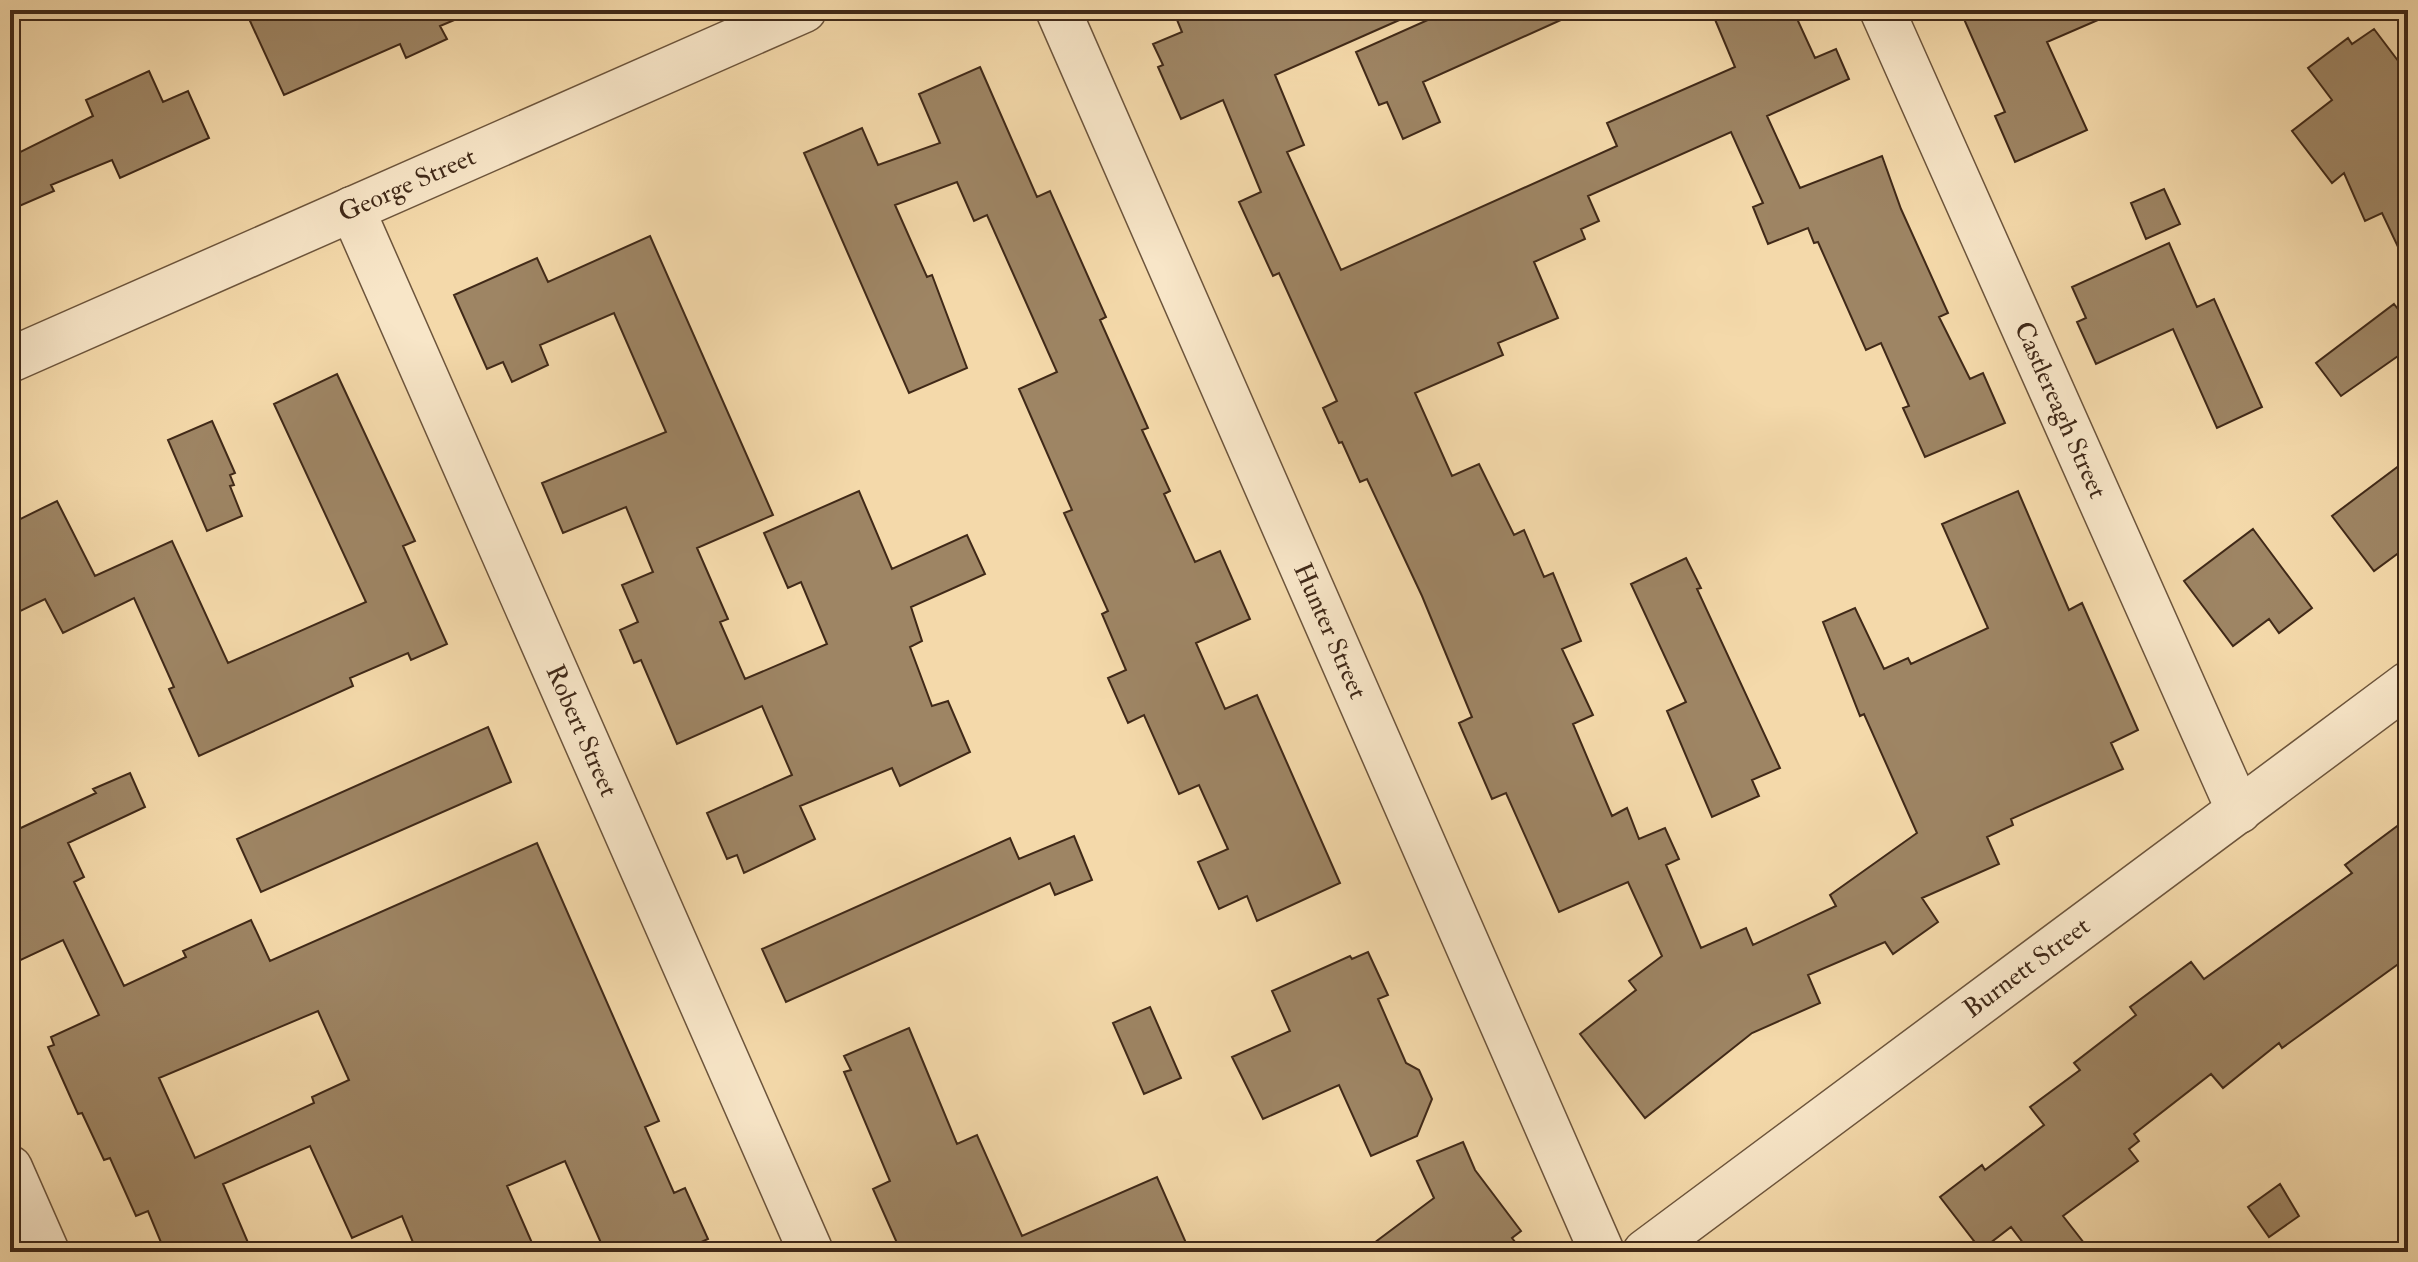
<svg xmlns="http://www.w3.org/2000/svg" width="2418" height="1262" font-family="'IM FELL Double Pica',serif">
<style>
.building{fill:#9e8564;stroke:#402918;stroke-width:2;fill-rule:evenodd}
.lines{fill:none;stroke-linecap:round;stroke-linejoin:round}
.minor-casing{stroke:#6d553c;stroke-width:47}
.minor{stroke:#f8e6c8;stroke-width:44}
.labels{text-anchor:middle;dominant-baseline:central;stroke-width:8;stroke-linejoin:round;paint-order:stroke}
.street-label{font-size:26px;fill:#402918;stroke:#f8e6c8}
</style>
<rect width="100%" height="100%" fill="#f4d9aa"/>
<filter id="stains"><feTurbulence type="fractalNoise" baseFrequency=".0025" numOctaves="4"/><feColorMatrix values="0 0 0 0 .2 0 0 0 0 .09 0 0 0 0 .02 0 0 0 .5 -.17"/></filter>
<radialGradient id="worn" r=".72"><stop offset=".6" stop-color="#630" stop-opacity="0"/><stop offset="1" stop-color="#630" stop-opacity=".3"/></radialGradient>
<!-- building -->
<path class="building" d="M272,10H478L440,26L447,39L406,58L400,44L284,95L250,21Z
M1173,10H1422L1275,75L1304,145L1287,152L1341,270L1617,146L1607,123L1735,67L1711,10H1793L1815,58L1836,49L1849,79L1767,116L1800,188L1882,156L1901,209L1948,313L1939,317L1970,379L1983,373L2005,423L1925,457L1903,408L1909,406L1881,343L1866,350L1818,242L1814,243L1808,228L1768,244L1753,207L1763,203L1731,132L1588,196L1599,221L1581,229L1585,239L1534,262L1558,318L1498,343L1503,355L1415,393L1452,476L1479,464L1514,535L1524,530L1544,577L1553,573L1581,641L1562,649L1593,715L1573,724L1612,816L1627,808L1639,839L1665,828L1679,859L1666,865L1701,948L1746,928L1753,945L1836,906L1830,895L1917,833L1864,714L1860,716L1823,622L1855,608L1884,669L1908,658L1911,664L1988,628L1942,524L2018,491L2069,610L2082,603L2138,730L2111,743L2123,769L2011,819L2013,825L1987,837L1999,864L1922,898L1938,922L1893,954L1885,942L1808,975L1820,1003L1752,1033L1645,1118L1580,1034L1636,990L1629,981L1662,956L1628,882L1559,912L1506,793L1492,799L1459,723L1472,717L1422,596L1367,479L1360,482L1342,442L1339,443L1323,408L1337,401L1279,273L1273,276L1239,202L1261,192L1223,100L1181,119L1158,67L1163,65L1153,44L1182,32Z
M1450,10H1583L1423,82L1440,122L1403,139L1387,102L1379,105L1356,52Z
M1960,10H2121L2047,42L2087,130L2015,162L1995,116L2005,112Z
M2374,29L2408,74V268L2382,213L2365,221L2344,173L2332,183L2292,131L2332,100L2308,68L2348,38L2352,44Z
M980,67L1037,197L1050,191L1106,317L1100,320L1148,428L1142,430L1170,491L1164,494L1195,562L1220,551L1250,619L1196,643L1225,709L1257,695L1340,883L1257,921L1247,896L1219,909L1198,862L1228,849L1199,785L1179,794L1144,715L1128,723L1108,678L1126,670L1102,614L1108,611L1064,513L1072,510L1019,389L1057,372L987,215L974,221L957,182L895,205L927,277L932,275L967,368L909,393L804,153L862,128L878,165L940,143L919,94Z
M149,71L163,102L188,91L209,138L120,178L112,160L51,185L54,191L10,210V157L93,116L86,100Z
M2164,189L2180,224L2146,239L2131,203Z
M650,236L773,515L697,548L728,619L720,622L745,679L827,644L801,582L788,588L764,533L859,491L892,569L967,535L985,574L911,607L922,641L910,647L932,706L948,701L970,752L900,786L892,768L800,806L815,839L744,873L737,855L727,859L707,813L792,775L762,706L677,744L641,660L634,663L620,630L638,622L622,585L653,572L626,507L563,533L542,483L666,432L614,313L540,345L548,365L512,382L503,362L487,369L454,295L537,258L548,282Z
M2169,243L2197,307L2214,299L2262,407L2217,428L2173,329L2096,364L2077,322L2086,318L2072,287Z
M2394,304L2408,322V349L2341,396L2316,363Z
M337,374L415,541L403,546L447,644L411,660L408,653L350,678L353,686L199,756L169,689L174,687L134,598L63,633L45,599L10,616V524L57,501L95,576L172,541L228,663L366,602L274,404Z
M212,421L235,473L230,475L234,485L230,486L242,516L207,531L168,440Z
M2408,459V546L2374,571L2332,516Z
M2253,529L2312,608L2279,633L2269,619L2233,646L2184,581Z
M1686,558L1701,588L1697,589L1780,768L1752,780L1759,796L1712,817L1667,711L1686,702L1631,584Z
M488,727L511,782L261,892L237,839Z
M130,773L145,807L68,843L84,877L74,882L124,986L186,957L183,951L251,920L270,961L537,843L659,1121L645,1127L674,1193L685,1188L708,1239L679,1252H605L565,1161L507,1186L536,1252H417L402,1216L352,1238L310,1146L223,1184L252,1252H165L148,1211L136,1216L110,1158L104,1160L82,1113L78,1114L48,1047L54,1045L51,1037L99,1015L63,940L10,965V833L96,793L93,789ZM318,1011L349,1080L312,1097L314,1103L195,1158L159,1078Z
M2408,818V957L2282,1048L2279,1043L2223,1088L2211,1074L2134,1134L2139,1141L2129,1149L2138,1161L2063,1216L2091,1252H2030L2011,1227L1981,1250L1940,1197L1982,1165L1985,1170L2044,1125L2030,1107L2080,1070L2074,1063L2136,1015L2130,1007L2191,962L2204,979L2352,873L2345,865Z
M1074,836L1092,880L1055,895L1050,883L786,1002L762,949L1010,838L1019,859Z
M1368,952L1388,995L1378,999L1406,1063L1419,1070L1432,1099L1417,1136L1371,1156L1339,1085L1263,1119L1232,1057L1290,1031L1272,991L1350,956L1352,959Z
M1150,1007L1181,1078L1144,1094L1113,1023Z
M909,1028L957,1144L977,1135L1022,1236L1157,1177L1190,1252H901L873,1189L890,1181L844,1072L851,1070L844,1056Z
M1463,1142L1475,1170L1521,1231L1512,1238L1523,1252H1362L1434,1198L1417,1161Z
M2280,1184L2299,1216L2269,1237L2248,1207Z"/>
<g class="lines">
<!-- minor casing -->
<g class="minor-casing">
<g id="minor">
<path id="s1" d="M1058,10L1602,1252"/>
<path id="s2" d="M1882,10L2239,811"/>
<path id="s3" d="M352,209L811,1252"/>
<path id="s4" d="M10,360L804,10"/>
<path d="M10,1168L47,1252"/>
<path id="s5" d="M1645,1252L2408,684"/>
</g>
</g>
<!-- minor -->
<use href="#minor" class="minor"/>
</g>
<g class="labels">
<!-- street labels -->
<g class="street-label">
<text stroke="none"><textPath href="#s4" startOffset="434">George Street</textPath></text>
<text stroke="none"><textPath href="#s2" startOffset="438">Castlereagh Street</textPath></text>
<text stroke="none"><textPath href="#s1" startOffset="678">Hunter Street</textPath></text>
<text stroke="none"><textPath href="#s3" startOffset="570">Robert Street</textPath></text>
<text stroke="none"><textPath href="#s5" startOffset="476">Burnett Street</textPath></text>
</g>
</g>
<!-- margin -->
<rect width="2418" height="1262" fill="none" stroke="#f4d9aa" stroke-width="40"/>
<rect x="12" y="12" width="2394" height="1238" fill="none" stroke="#402918" stroke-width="4"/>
<rect x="20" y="20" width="2378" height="1222" fill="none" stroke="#402918" stroke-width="2"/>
<rect width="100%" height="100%" filter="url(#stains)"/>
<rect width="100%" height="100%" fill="url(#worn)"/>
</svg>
